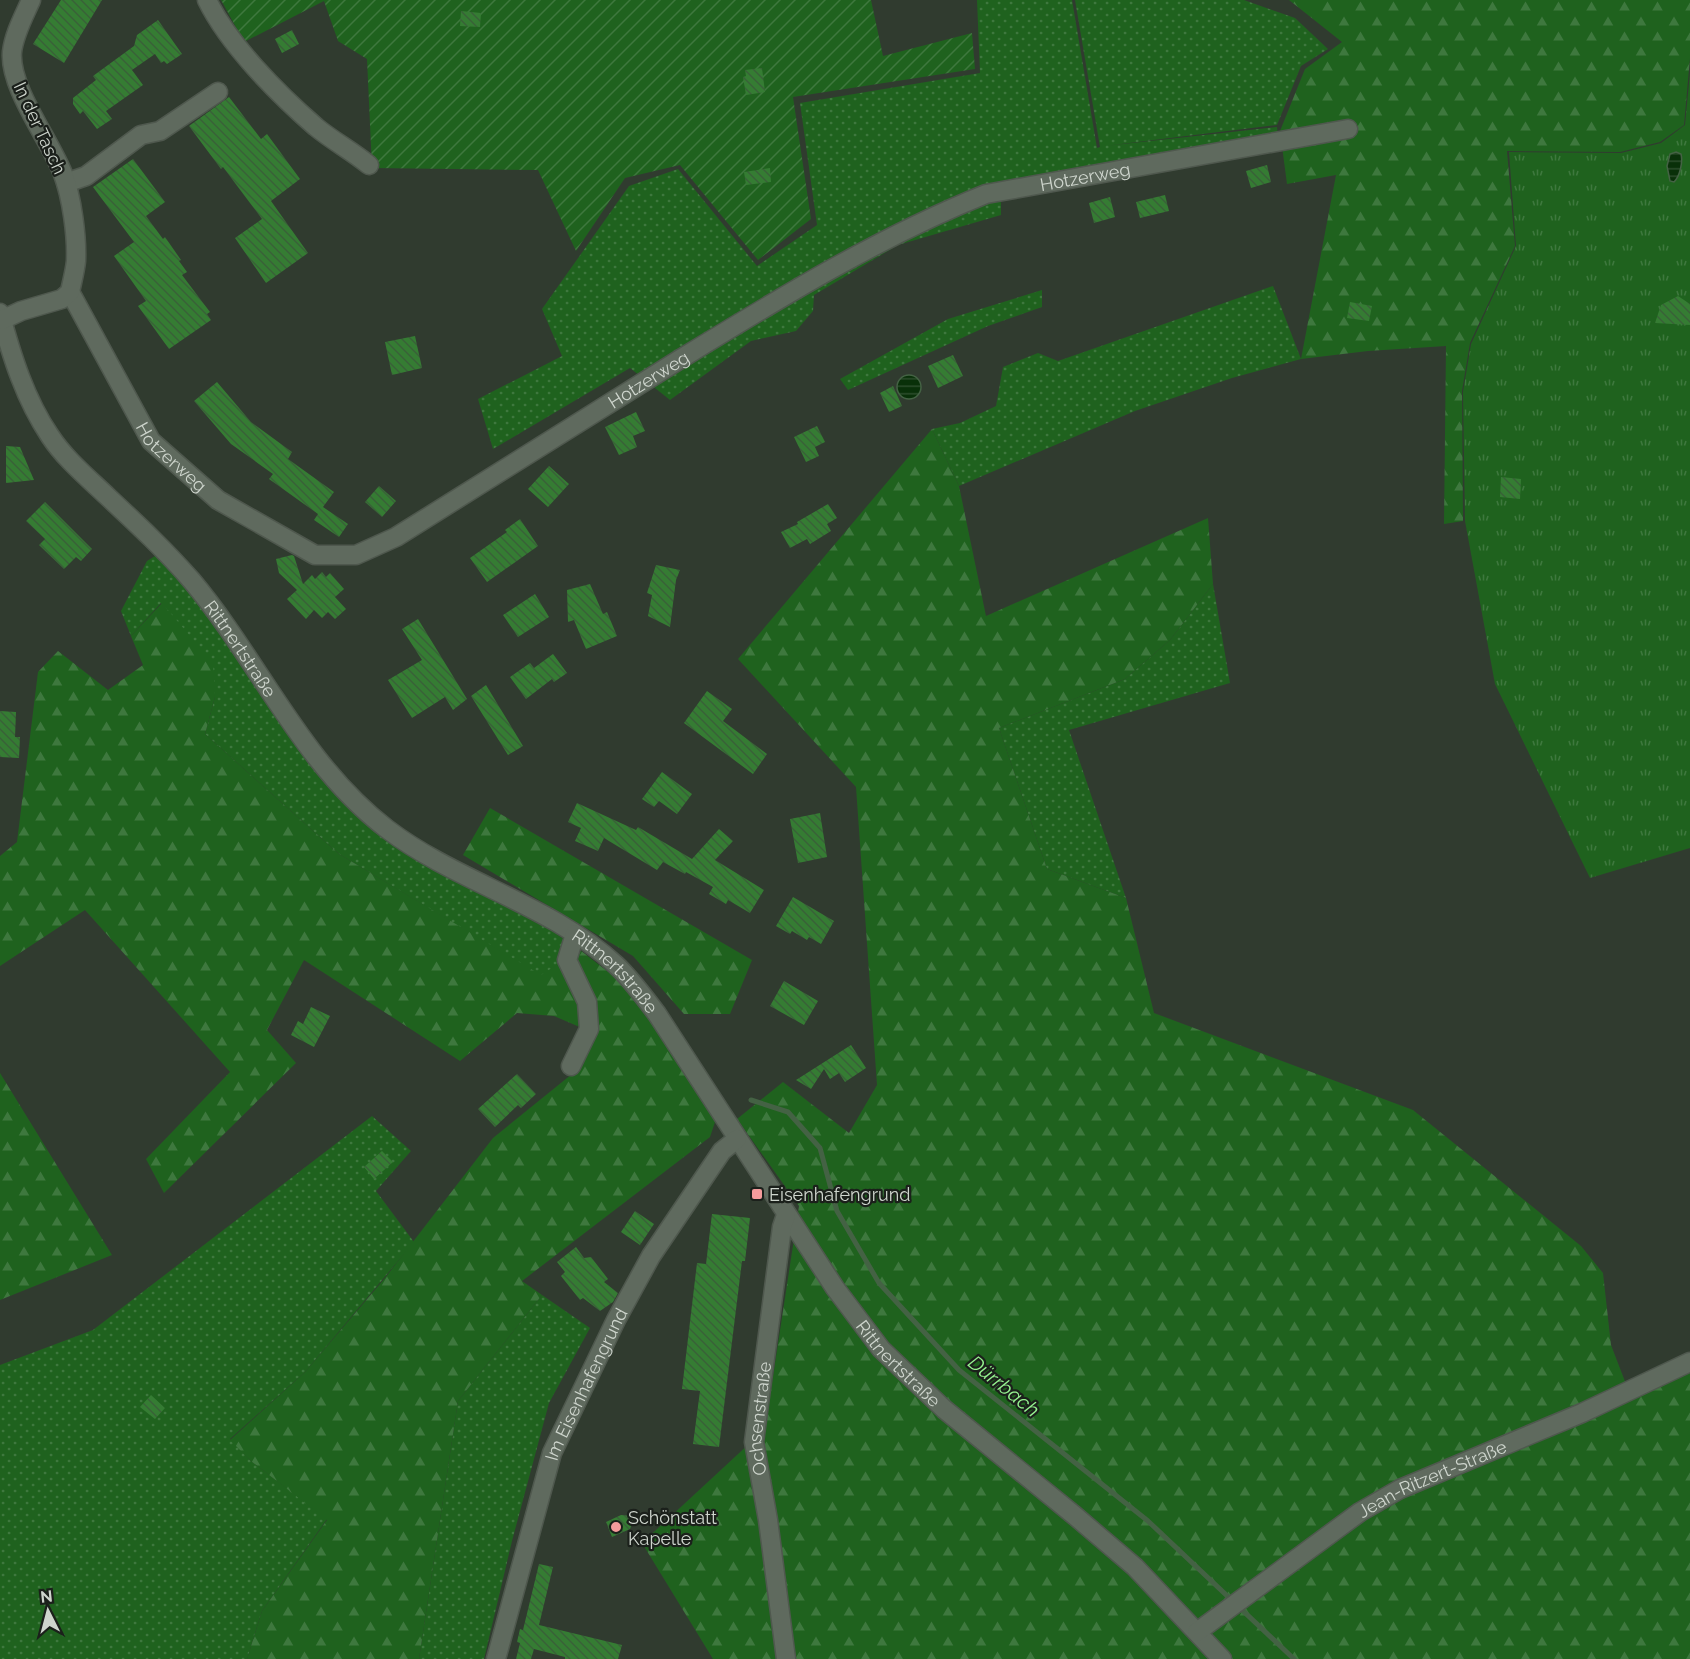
<svg xmlns="http://www.w3.org/2000/svg" width="1690" height="1659" font-family="Raleway,sans-serif">
<style>
.grass{fill:url(#grass-dots)}
.forest{fill:url(#forest-firs)}
.park{fill:url(#park-tufts)}
.garden{fill:url(#garden-furrows)}
.water{fill:url(#water-rules);stroke:#446244;stroke-width:1.5}
.lines{fill:none;stroke-linecap:round;stroke-linejoin:round}
.stream{stroke:#446244;stroke-width:5}
.building{fill:url(#building-back-hatch)}
.minor-casing{stroke:#4f584e;stroke-width:21}
.minor{stroke:#5f6a5e;stroke-width:18}
.poi-dot{fill:#f59b9c;stroke:#1b201b;stroke-width:2}
.labels{text-anchor:middle;dominant-baseline:central;stroke-width:4.5;stroke-linejoin:round;paint-order:stroke}
.street-label{font-size:18px;fill:#ced5cd;stroke:#1b201b}
.poi-label{font-size:18px;fill:#ced5cd;stroke:#1b201b;text-anchor:start}
.water-label{font-size:20px;font-style:italic;fill:#96f390;stroke:#1b201b}
</style>
<defs>
<pattern id="grass-dots" width="8" height="8" patternUnits="userSpaceOnUse" patternTransform="scale(1.5)"><rect width="8" height="8" fill="#1f621e"/><path d="M2 2h.1M6 6h.1" fill="none" stroke="#3e783e" stroke-width="1.8" stroke-linecap="round"/></pattern>
<pattern id="forest-firs" width="22" height="20" patternUnits="userSpaceOnUse" patternTransform="scale(1.5)"><rect width="22" height="20" fill="#1f621e"/><path d="M5 1l3.5 6h-7zM16 11l3.5 6h-7z" fill="#3e783e"/></pattern>
<pattern id="park-tufts" width="24" height="20" patternUnits="userSpaceOnUse" patternTransform="scale(1.5)"><rect width="24" height="20" fill="#1f621e"/><path d="M3 7l-1-3M5 7V3M7 7l1-3M15 17l-1-3M17 17v-4M19 17l1-3" fill="none" stroke="#3e783e"/></pattern>
<pattern id="garden-furrows" width="10" height="10" patternUnits="userSpaceOnUse" patternTransform="scale(1.5)"><rect width="10" height="10" fill="#1f621e"/><path d="M-1 1l2-2M0 10L10 0M9 11l2-2" fill="none" stroke="#3e783e"/></pattern>
<pattern id="water-rules" width="6" height="5" patternUnits="userSpaceOnUse" patternTransform="scale(1.5)"><rect width="6" height="5" fill="#093009"/><path d="M0 2.5h6" fill="none" stroke="#2c4d2c"/></pattern>
<pattern id="building-back-hatch" width="6" height="6" patternUnits="userSpaceOnUse" patternTransform="scale(1.5)"><rect width="6" height="6" fill="#357c33"/><path d="M-1 5l2 2M0 0l6 6M5-1l2 2" fill="none" stroke="#396138"/></pattern>
</defs>
<rect width="100%" height="100%" fill="#303b2f"/>
<!-- grass -->
<path class="grass" d="M977,0H1072L1097,148L1100,147L1075,0H1244L1295,18L1328,49L1301,66L1277,125L1105,146L1277,127L1278,138L1001,182V215L898,245L814,295L813,311L796,331L751,341L670,400L630,368L493,449L478,399L562,356L542,309L629,186L678,169L757,266L817,225L800,103L980,73Z
M1273,286L1301,359L1232,378L1135,411L959,486L932,429L960,423L996,406L1003,367L1038,353L1058,361Z
M1042,290V307L988,326L848,390L840,379L948,319Z
M155,556L168,568L201,607L275,714L334,792L375,832L446,875L552,931L580,950L541,976L339,854L205,734L215,697L161,603L131,636L121,611L147,561Z
M1213,584L1230,683L1069,730L1126,898L1047,869L999,728L1125,679L1170,640Z
M372,1116L411,1151L376,1191L414,1242L305,1372L230,1439L251,1461L327,1519L262,1611L247,1659H0V1365L93,1330Z
M542,1295L590,1328L549,1403L512,1541L484,1659H419L458,1401Z"/>
<!-- forest -->
<path class="forest" d="M1289,0H1690V58L1684,125L1660,142L1620,152L1507,151L1515,246L1470,343L1462,391L1463,521L1444,524L1446,346L1368,351L1301,359L1336,175L1287,184L1280,131L1305,69L1342,42Z
M932,429L959,486L986,616L1208,518L1213,584L1170,640L1125,679L999,728L1047,869L1126,898L1154,1013L1413,1110L1581,1246L1603,1273L1611,1345L1631,1397L1690,1369V1659H713L642,1543L765,1429L799,1206L737,1119L783,1082L849,1133L877,1085L856,787L738,659Z
M162,603L213,663L215,697L205,734L339,854L541,975L580,950L625,985L717,1116L710,1137L522,1281L542,1295L458,1401L419,1659H247L262,1611L327,1520L251,1461L230,1440L305,1372L385,1278L493,1138L572,1074L596,1034L554,1016L517,1013L460,1061L304,960L267,1030L296,1063L164,1193L146,1159L230,1072L85,910L0,966V856L17,842L38,672L58,651L108,690L143,665L131,636Z
M490,808L752,960L730,1014H684L633,956L463,855Z
M0,1073L112,1255L0,1300Z"/>
<!-- park -->
<path class="park" d="M1690,73V848L1590,878L1495,684L1465,521L1463,392L1471,344L1516,246L1509,152L1621,153L1661,143L1685,125Z"/>
<!-- garden -->
<path class="garden" d="M221,0H871L883,56L972,33L975,69L793,97L811,219L758,260L680,165L625,178L576,251L538,170L372,168L367,59L338,41L324,1L244,42Z"/>
<!-- water -->
<path class="water" d="M1676,152L1681,154C1683,162 1680,176 1674,182L1670,181L1667,166L1670,154Z
M897 387a12 12 0 1 1 24 0a12 12 0 1 1-24 0Z"/>
<g class="lines">
<!-- stream -->
<path class="stream" d="M751,1100L788,1112L820,1148L837,1211L879,1283L959,1370L1148,1521L1294,1659"/>
</g>
<!-- building -->
<path class="building" d="M61,0H102L64,63L33,44Z
M461,11L481,13L480,27L460,26Z
M158,20L182,54L167,64L164,61L161,63L155,54L132,70L143,85L106,111L112,119L97,129L83,111L80,114L73,104V98L96,80L93,76L134,46L137,35Z
M292,30L299,44L282,53L275,39Z
M762,68L765,92L746,95L743,77L746,76L745,70Z
M229,97L261,139L267,134L300,179L271,201L308,253L266,283L235,238L262,219L223,167L221,169L189,126Z
M133,159L165,202L146,216L163,239L165,237L181,260L179,261L187,272L182,275L210,312L207,314L211,320L169,349L138,306L146,301L114,256L134,242L93,187Z
M1267,165L1271,182L1251,188L1246,171Z
M770,168L771,182L746,185L744,172Z
M1165,195L1169,211L1140,218L1136,202Z
M1110,197L1115,217L1094,223L1089,203Z
M1678,296L1690,304V325L1655,323L1661,305Z
M1350,302L1372,306L1369,321L1347,318Z
M415,336L422,368L392,375L385,342Z
M953,355L963,376L938,388L928,366Z
M217,382L251,422L292,452L288,459L334,492L323,507L348,524L339,537L314,520L318,514L269,479L273,474L231,444L194,401Z
M893,386L902,406L889,412L880,393Z
M636,412L645,431L633,436L637,447L619,455L605,427Z
M817,426L825,442L815,447L819,456L806,462L794,437Z
M6,446L20,447L34,480L6,483Z
M549,466L569,484L548,507L528,489Z
M1501,477L1521,479L1520,499L1500,497Z
M379,486L396,501L382,517L365,502Z
M45,502L92,549L81,561L76,557L64,569L39,545L45,539L26,521Z
M828,504L837,518L827,524L831,531L810,544L807,539L790,548L781,532L798,524L797,522Z
M520,519L538,546L487,582L470,558L507,532L505,530Z
M292,555L294,556L303,584L312,575L315,579L322,572L326,577L330,573L344,589L335,597L346,609L335,619L328,612L322,618L314,610L306,619L287,599L297,590L279,573L276,559Z
M656,565L680,570L676,580L670,627L648,616L652,595L647,593Z
M590,584L603,614L607,612L617,636L586,649L574,620L568,622L567,590Z
M535,594L549,617L518,637L503,615Z
M418,619L467,699L453,710L445,697L412,718L388,680L422,660L402,629Z
M553,654L567,673L554,682L552,679L526,699L510,677L530,663L534,668Z
M486,685L523,746L508,755L471,696Z
M707,691L732,709L723,721L767,754L753,774L684,723Z
M0,711L16,712L15,737H20L19,758L0,757Z
M662,772L692,794L677,814L659,801L654,807L642,799Z
M577,803L636,830L638,827L692,859L719,829L733,841L715,860L764,890L750,913L728,900L726,904L709,894L713,887L686,872L685,874L663,862L657,870L604,838L598,851L575,841L581,828L568,822Z
M820,813L827,857L798,863L790,819Z
M793,897L834,921L821,944L809,937L807,940L792,931L790,934L776,926Z
M784,981L818,1001L804,1025L770,1006Z
M311,1007L330,1016L314,1047L291,1035L298,1021L303,1024Z
M851,1045L866,1068L845,1082L839,1073L830,1079L824,1069L811,1089L796,1080Z
M517,1074L536,1094L521,1108L518,1105L495,1127L478,1109Z
M382,1151L393,1162L374,1179L364,1167Z
M635,1211L654,1224L640,1245L621,1232Z
M712,1214L750,1218L745,1261H742L719,1447L693,1444L700,1391L682,1389L697,1263L706,1264Z
M576,1247L584,1258L591,1257L608,1279L604,1282L618,1293L613,1302L600,1311L583,1298L580,1300L561,1276L565,1272L557,1262Z
M151,1395L165,1408L155,1419L140,1407Z
M621,1515L635,1516L630,1529L612,1537L606,1522Z
M539,1564L553,1567L539,1625L622,1645L618,1659H565V1657L534,1649L531,1659H516L520,1643L517,1642L520,1629L523,1630Z"/>
<g class="lines">
<!-- minor casing -->
<g class="minor-casing">
<g id="minor">
<path d="M207,0C229,45 278,94 316,127C333,141 352,151 369,165"/>
<path d="M66,183L86,176L141,135L160,131L218,92"/>
<path id="s1" d="M70,292L151,441L218,500L315,555H356L396,537C491,478 586,418 682,358C780,298 879,237 986,194L1348,129"/>
<path id="s2" d="M0,313C12,357 25,399 50,436C65,459 88,478 108,497C137,524 166,551 192,581C259,661 302,764 387,829C458,883 550,904 616,965C632,980 644,997 657,1014L835,1288L881,1349L944,1409L1074,1515L1135,1567L1222,1659"/>
<path d="M2,320L21,311L62,299L70,292C72,282 75,271 76,261C77,236 72,198 63,174C50,140 9,88 12,52C14,34 24,16 31,0"/>
<path d="M571,1066L589,1029L587,1002L567,960L575,934"/>
<path id="s3" d="M1197,1632L1360,1512L1400,1489L1582,1413L1690,1362"/>
<path id="s4" d="M496,1659L552,1453L616,1320L651,1256L722,1151L737,1139"/>
<path id="s5" d="M786,1659L768,1520L754,1442L782,1227L786,1215"/>
</g>
</g>
<!-- minor -->
<use href="#minor" class="minor"/>
</g>
<!-- markers -->
<g class="poi-dot">
<rect x="751" y="1188" width="12" height="12" rx="3"/>
<circle cx="616" cy="1527" r="6"/>
</g>
<g class="labels">
<!-- street labels -->
<g class="street-label">
<text transform="translate(40 128) rotate(65)">In der Tasch</text>
<text stroke="none"><textPath href="#s1" startOffset="1239">Hotzerweg</textPath></text>
<text stroke="none"><textPath href="#s1" startOffset="753">Hotzerweg</textPath></text>
<text stroke="none"><textPath href="#s1" startOffset="195">Hotzerweg</textPath></text>
<text stroke="none"><textPath href="#s2" startOffset="420">Rittnertstraße</textPath></text>
<text stroke="none"><textPath href="#s2" startOffset="924">Rittnertstraße</textPath></text>
<text stroke="none"><textPath href="#s2" startOffset="1410">Rittnertstraße</textPath></text>
<text stroke="none"><textPath href="#s4" startOffset="290">Im Eisenhafengrund</textPath></text>
<text stroke="none"><textPath href="#s5" startOffset="243">Ochsenstraße</textPath></text>
<text stroke="none"><textPath href="#s3" startOffset="282">Jean-Ritzert-Straße</textPath></text>
</g>
<!-- poi labels -->
<g class="poi-label">
<text x="769" y="1194">Eisenhafengrund</text>
<text x="628" y="1517">Schönstatt<tspan x="628" dy="21">Kapelle</tspan></text>
</g>
<!-- water labels -->
<g class="water-label">
<text transform="translate(1004 1386) rotate(39)">Dürrbach</text>
</g>
</g>
<!-- north arrow -->
<g transform="translate(48 1611) rotate(354)" stroke="#1b201b" stroke-width="4.5" paint-order="stroke">
<path d="M0-4.5L10 22L0 15L-10 22Z" fill="#ced5cd"/>
<text y="-9" font-size="16" font-weight="bold" text-anchor="middle" fill="#ced5cd">N</text>
</g>
</svg>
